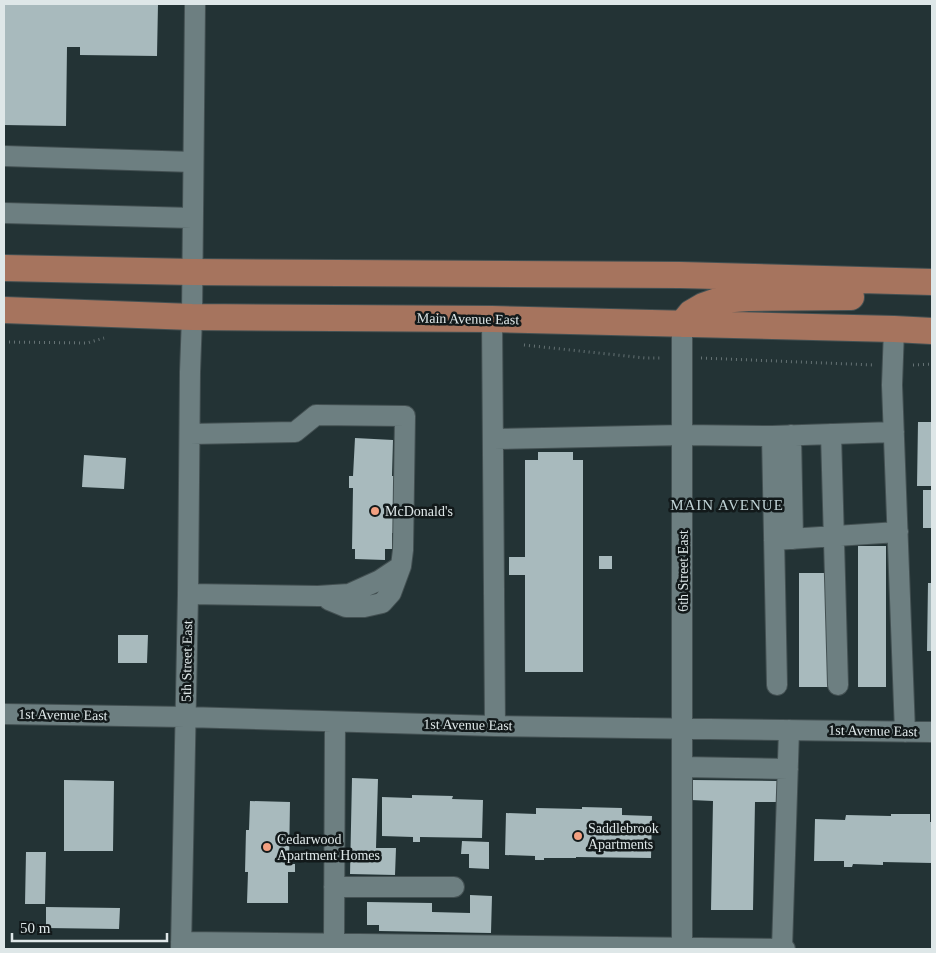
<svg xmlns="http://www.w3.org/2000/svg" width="936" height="953" font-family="Georgia,serif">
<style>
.building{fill:#a8babd}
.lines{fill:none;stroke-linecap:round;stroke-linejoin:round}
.minor-casing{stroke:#435052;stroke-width:22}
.major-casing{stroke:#435052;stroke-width:28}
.path{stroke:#657274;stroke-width:3;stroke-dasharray:1 4;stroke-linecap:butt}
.minor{stroke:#6d7f81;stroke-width:20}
.major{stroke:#a6745e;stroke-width:26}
.poi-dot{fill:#f2a081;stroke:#12191a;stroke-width:2}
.labels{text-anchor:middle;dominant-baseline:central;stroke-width:5;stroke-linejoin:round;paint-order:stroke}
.street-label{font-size:14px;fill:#dee7e8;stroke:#12191a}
.poi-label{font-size:14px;fill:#dee7e8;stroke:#12191a;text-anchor:start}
.neighbourhood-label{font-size:15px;letter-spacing:1px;fill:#c0d3d6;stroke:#12191a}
</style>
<rect width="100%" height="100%" fill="#233335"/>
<!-- building -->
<path class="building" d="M4,4H158L157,56L80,55V47H67L66,126L4,125Z
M918,422H932V486H917Z
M355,438L393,440L392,476H397L396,533H392V549H385V560L355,559V549H352L353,488H349V476H353Z
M538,452H573V460H583V672H525V575H509V557H525V460H538Z
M84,455L126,458L124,489L82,487Z
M923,490H932V528H923Z
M858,546H886V687H858Z
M599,556H612V569H599Z
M799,573H828V687H799Z
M928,583H932V651H927Z
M118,635H148L147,663H118Z
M352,778L378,779L376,848H396L395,875L350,874Z
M64,780L114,781L113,851H64Z
M692,780L778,781L777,802H755L753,910H711L713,801L691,800Z
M412,795L453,796L452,799L483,800L482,838L420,837V842H413V837L382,836V797L412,798Z
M250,801L290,802L289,864H295V872H288V903H247L248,872H245L246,830H249Z
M582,807L622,808V815L652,816L651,858L576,857V858H544V860H535V856L505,855L506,813L536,814V808L582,809Z
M891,814H930V822H932V863L883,862V865L853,864L852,867H844V861H814L815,819L845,820L846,815L891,816Z
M462,841L489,842V869L469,868V854H461Z
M26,852H46L45,904H25Z
M470,895L492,896L491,933L379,931V925H367V902L432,903V912L470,913Z
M46,907L120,908L119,929L46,928Z"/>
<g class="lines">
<!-- minor casing -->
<g class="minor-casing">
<path id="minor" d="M4,156L193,162
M4,213L192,218
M492,319L495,726
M894,329L892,385L905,732
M831,434L838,685
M791,435L793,539
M772,436L777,685
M493,439L683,435L772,436L894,432
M774,540L898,532
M188,594L318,596L349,594L380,580L401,566L403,550L405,416L316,415L295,432L190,434
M329,600L346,607H364L382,603L391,593L401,566
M4,714L185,717L495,726L932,732
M683,767L788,769
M334,887H454
M181,942L785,949
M334,944L335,722
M682,947V324
M181,949L188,594L190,372L192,317L195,4
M782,949L789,730"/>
</g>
<!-- major casing -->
<g class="major-casing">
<path id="major" d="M4,268L192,272L680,275L932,282
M4,310L192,317L492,319L894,329L932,331
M682,324L691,313L703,306L720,300L748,298L851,297"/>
</g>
<!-- path -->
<path class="path" d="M4,342L87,343L104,338
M524,345L645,358H662
M701,358L874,365
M913,365L932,364"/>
<!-- minor -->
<use href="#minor" class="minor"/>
<!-- major -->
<use href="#major" class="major"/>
</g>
<!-- markers -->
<g class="poi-dot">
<circle cx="375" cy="511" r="5"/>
<circle cx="578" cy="836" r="5"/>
<circle cx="267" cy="847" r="5"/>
</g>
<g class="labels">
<!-- street labels -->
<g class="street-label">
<text transform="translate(468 319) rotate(1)">Main Avenue East</text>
<text transform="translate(683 571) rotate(-90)">6th Street East</text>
<text transform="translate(187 661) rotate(-89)">5th Street East</text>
<text transform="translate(63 715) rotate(1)">1st Avenue East</text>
<text transform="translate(468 725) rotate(1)">1st Avenue East</text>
<text transform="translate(873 731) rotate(1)">1st Avenue East</text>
</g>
<!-- poi labels -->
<g class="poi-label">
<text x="385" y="511">McDonald's</text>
<text x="588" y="828">Saddlebrook<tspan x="588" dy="16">Apartments</tspan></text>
<text x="277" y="839">Cedarwood<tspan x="277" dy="16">Apartment Homes</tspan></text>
</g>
<!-- neighbourhood labels -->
<g class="neighbourhood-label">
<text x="727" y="505">MAIN AVENUE</text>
</g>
</g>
<!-- border -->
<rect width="936" height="953" fill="none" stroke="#dee7e8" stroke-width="10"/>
<!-- scale -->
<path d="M12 933v8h155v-8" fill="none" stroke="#dee7e8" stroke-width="2.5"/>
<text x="20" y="933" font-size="15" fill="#dee7e8" stroke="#12191a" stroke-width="4" paint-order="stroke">50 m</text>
</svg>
